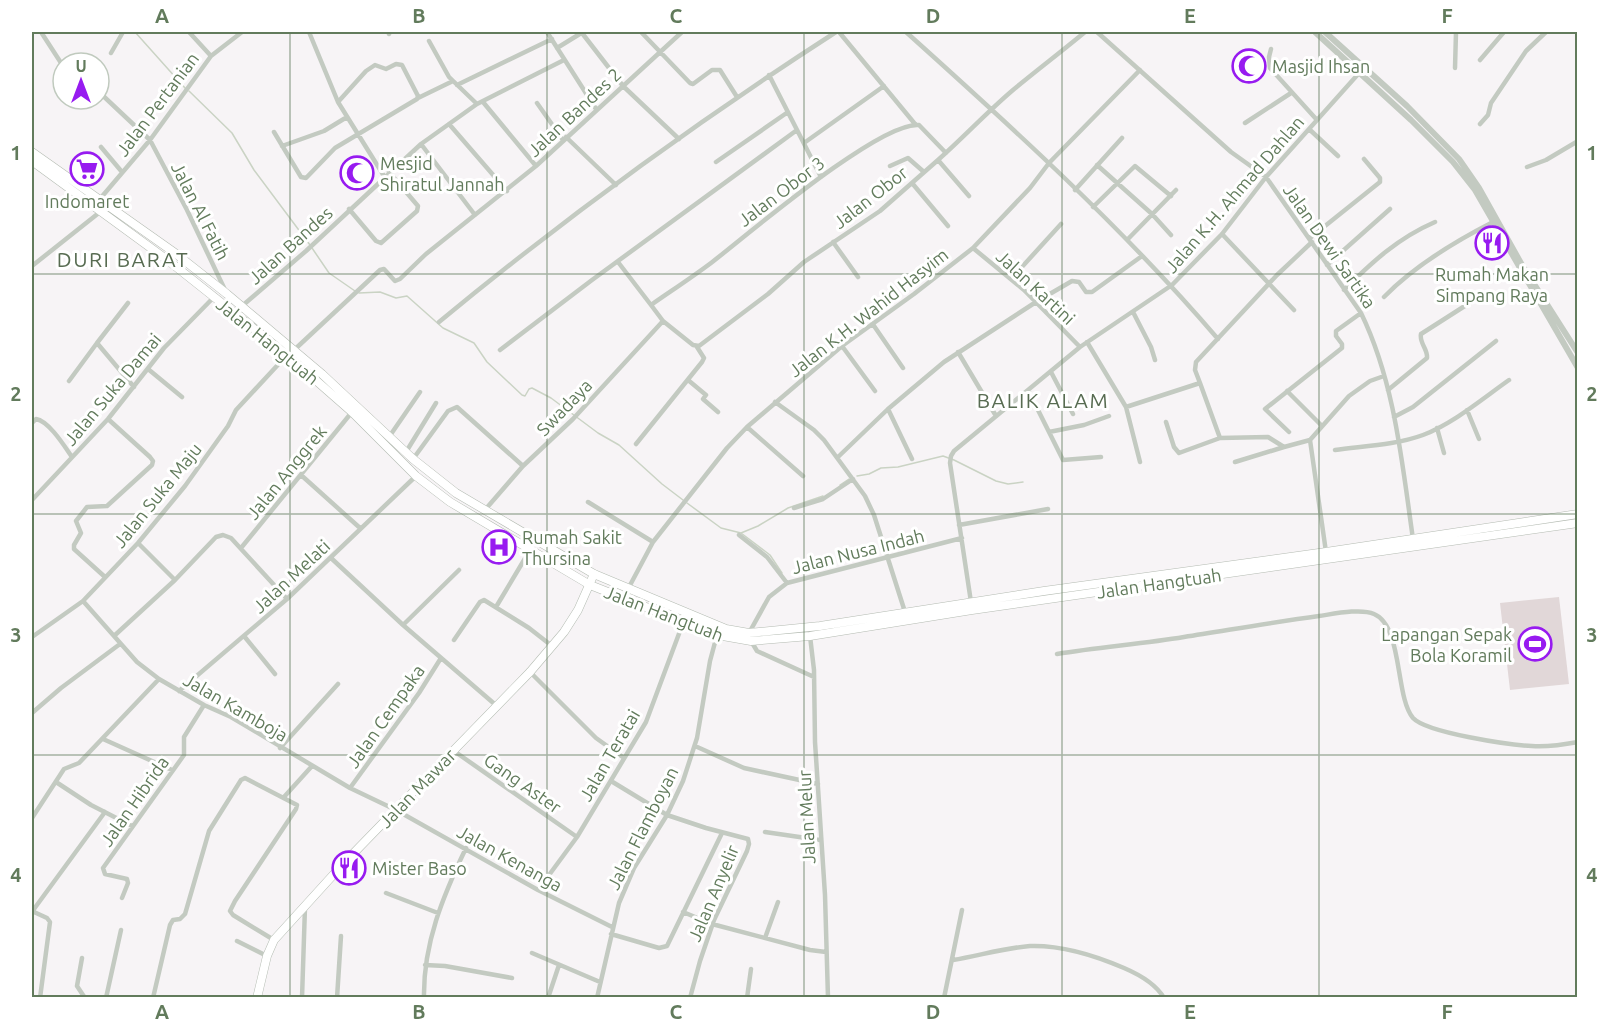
<svg xmlns="http://www.w3.org/2000/svg" width="1609" height="1029" font-family="Ubuntu,sans-serif">
<style>
.garden{fill:#e1d7d8}
.lines{fill:none;stroke-linecap:round;stroke-linejoin:round}
.stream{stroke:#cad3c4;stroke-width:1.5}
.primary-casing{stroke:#b4bcb2;stroke-width:9}
.trunk-casing{stroke:#b4bbb2;stroke-width:9}
.minor{stroke:#c3cac1;stroke-width:4.5}
.tertiary{stroke:#c3cac1;stroke-width:6}
.primary{stroke:#fff;stroke-width:8}
.trunk{stroke:#fff;stroke-width:8}
.grid{fill:none;stroke:#627b5c;stroke-width:1.5;stroke-opacity:0.55}
.labels{text-anchor:middle;dominant-baseline:central;stroke-width:6;stroke-linejoin:round;paint-order:stroke}
.poi-label{font-size:18px;fill:#627b5c;stroke:#fff;text-anchor:start}
.street-label{font-size:18px;fill:#627b5c;stroke:#fff}
.quarter-label{font-size:21px;letter-spacing:1.5px;fill:#586c52;stroke:#fff}
.neatline{fill:none;stroke:#627b5c;stroke-width:2}
.grid-label{font-size:20px;text-anchor:middle;font-weight:bold;fill:#627b5c}
</style>
<rect width="100%" height="100%" fill="#f7f4f6"/>
<!-- garden -->
<path class="garden" d="M1559,597L1569,684L1510,690L1500,603Z"/>
<g class="lines">
<!-- stream -->
<path class="stream" d="M135,32L185,88
M189,91L232,133L254,170L310,245
M312,248L329,273L355,291
M359,293L380,292L396,298L407,296L443,328L474,343L487,362L522,395L525,396L529,389L532,388L551,398L598,433L619,445L662,484L683,500
M857,476L869,474L881,468L898,467L943,456L954,460L996,481L1008,484L1023,482
M840,485L849,479
M687,503L721,528L741,533L770,555L782,573
M741,533L758,526L788,508L823,496"/>
<!-- primary casing -->
<g class="primary-casing">
<path id="primary" d="M257,998L267,956L274,940L344,863L530,672L564,632L578,610L594,574"/>
</g>
<!-- trunk casing -->
<g class="trunk-casing">
<path id="trunk" d="M32,152L175,253L227,294L322,374L413,459L456,493L594,574L726,629L749,633L820,626L1044,591L1326,552L1578,514
M32,161L170,262L287,355L352,412L416,476L450,502L590,585L717,635L751,641L810,636L972,610L1578,523"/>
</g>
<!-- minor -->
<path class="minor" d="M41,32L63,66
M189,32L211,56
M309,32L338,102L384,176
M547,32L596,109
M641,32L690,83L693,84L712,70H720L737,97
M839,32L915,124
M906,32C1014,129 1123,228 1218,339
M1097,32L1231,152L1266,177L1361,313C1395,383 1402,463 1413,539
M582,33L623,86L679,139
M389,34L390,32
M429,41L449,77L477,104
M557,48L583,32
M1271,49L1269,57L1270,68L1317,120
M111,53L123,32
M1480,60L1504,32
M1455,68L1456,32
M769,75L821,177
M457,85L552,39
M99,92L150,140L187,210L226,292
M418,98L453,81
M483,102L536,166
M537,103L563,140
M1245,123L1291,93
M449,124L507,191
M1480,124L1488,115L1491,103L1526,51L1546,32
M1309,129L1338,156
M274,132L301,177L306,178L335,148L417,99L418,96L402,65L396,64L386,69L375,65L366,71L338,102
M566,137L616,185
M804,143L884,86
M421,144L475,215
M282,146L324,131L347,117
M101,147L122,172
M946,153L919,125C880,121 746,236 711,263C691,278 671,291 651,305L663,321L693,345L699,346L768,294L804,262L880,211L938,160C964,137 987,112 1013,90C1037,70 1061,52 1085,32
M938,160L969,196
M716,162L788,112
M1097,165L1152,214L1171,235
M890,166L908,158L924,172
M1527,167L1546,160L1578,141
M912,183L948,226
M1075,190L1122,138
M99,200L150,140L211,56L242,32
M1093,207L1135,166L1171,196
M349,209L376,241L381,243L417,211L418,206L389,172
M1222,234L1294,310
M1310,238L1380,182V178L1364,159
M1127,240L1176,190
M833,242L858,277
M973,248L1024,290L1080,347
M618,262L651,305
M1327,265L1390,209
M32,266L100,212
M1011,279L1061,224
M1344,290C1372,262 1398,238 1435,222
M1384,297C1414,266 1454,242 1493,222
M128,303L97,343L134,387
M242,306L306,251L421,144L477,104L564,60
M1133,312L1151,347L1155,360
M439,322C565,218 698,121 836,32
M872,323L903,368
M1087,342L1126,407L1140,462
M842,346L875,391
M500,350L592,280L797,130
M293,351L380,270L384,269L395,281L400,279L426,254L536,166L682,32
M958,352L996,416
M148,369L182,397
M1051,372L1073,414
M688,380L706,395L703,399L718,412
M69,381L97,343
M1028,390L1049,432L1084,425L1109,416
M1388,390L1427,358C1428,349 1419,343 1421,334L1482,295
M1287,391L1322,426
M775,402L814,430L824,440L865,496L874,515L905,612
M1126,407L1200,383L1195,370L1196,362L1277,275L1312,242
M888,409L912,459
M1467,410L1479,439
M1394,417L1413,407L1496,341
M1166,422L1174,447L1179,453L1220,438L1200,383
M32,423L36,419C49,421 65,447 72,457
M747,427L803,476
M1437,428L1444,453
M1049,432L1063,460L1101,457
M1289,432L1265,409L1342,348V344L1336,336V331L1361,313
M389,437L420,392
M1220,438L1268,437L1284,447L1310,440L1349,396L1370,381L1384,376
M1310,440L1326,552
M636,444L702,362L704,358L697,347
M1335,450C1364,446 1396,445 1423,435C1454,423 1482,399 1509,380
M406,452L436,403
M838,457L888,409L944,362L1036,302L1072,281L1079,282L1086,292H1092L1142,256
M413,459L448,411L457,407L523,466
M1235,462L1284,447
M301,475L360,528
M32,500L108,419L164,348L214,297
M588,502L653,542
M794,508L823,499L853,479
M484,511L523,466L573,419L663,321
M959,525L1048,509
M739,535L767,557L787,583
M138,543L175,580
M241,548L352,412
M331,558L403,625L498,707
M105,577L74,549V545L81,533L76,521L87,507L107,506L152,465L153,461L150,457L108,419
M628,589L653,542L727,448L747,427L842,346L914,294L973,248L1030,188L1049,163L1140,70
M83,601L137,662L159,679L204,705L231,717L350,788L396,810L538,890L612,927
M971,602L950,463L951,456L954,451L1080,347L1172,285L1222,234L1266,177L1360,72
M496,607L530,550
M403,625L459,570
M749,633L769,597L787,583L962,538
M114,636L175,580L216,537L223,535L231,538L287,599
M244,636L275,674
M810,636L814,670L815,742L825,895L828,998
M32,637L83,601L138,543L185,486L228,426L236,410L287,355
M454,640L480,602L484,600L529,628L552,646
M751,641L757,651L814,677
M1057,654C1099,647 1142,644 1184,637C1229,630 1274,622 1319,616C1333,614 1361,608 1374,614C1403,626 1395,697 1413,718C1427,733 1510,745 1532,746C1548,747 1562,745 1578,742
M530,672L596,738L624,758
M179,691L287,599L416,476
M32,713L61,688L120,644
M103,739L172,770
M695,746L744,768L818,784
M280,748L338,684
M454,751L577,837
M611,781L667,815L706,828L748,839L749,844L747,851L714,920L700,961L690,998
M56,782L91,805L132,826
M350,788L419,693L441,658
M284,797L312,766
M32,818L64,769L79,763L159,679
M765,832L820,840
M538,890L577,837L646,722L683,623
M386,893L438,913
M122,898L128,883L127,879L105,874L103,868L184,755V737L204,705
M683,912L712,924L810,950L826,952
M611,934L659,948L667,946L722,833
M765,938L778,902
M237,941L267,956
M532,953L600,982
M82,958L77,986L85,998
M953,960C978,956 1004,948 1030,946C1062,945 1094,955 1124,968C1138,974 1156,984 1164,998
M425,965L445,966L512,978
M40,998L50,922L47,918L34,912V909L105,812
M106,998L121,930
M153,998L170,925L173,920L180,919L185,914L209,831L241,780L245,778L297,805L296,809L235,901L230,911L233,915L274,940
M302,998L305,907
M337,998L341,936
M424,998C423,944 443,896 466,848
M548,998L559,965
M597,998L619,903L634,868L667,815L683,781L697,738L710,661L717,635
M747,998L751,969
M944,998L962,910"/>
<!-- tertiary -->
<path class="tertiary" d="M1315,32L1411,120L1453,162L1475,190L1578,368
M1325,32L1407,106L1459,159L1479,188L1522,265L1578,353"/>
<!-- primary -->
<use href="#primary" class="primary"/>
<!-- trunk -->
<use href="#trunk" class="trunk"/>
</g>
<!-- grid -->
<path class="grid" d="M290,32V998M547,32V998M804,32V998M1062,32V998M1319,32V998M32,274H1578M32,514H1578M32,755H1578"/>
<!-- icons -->
<defs>
<g id="mosque-ring" transform="scale(1.725)"><circle r="9.5" fill="#fff" stroke="#971bf0" stroke-width="1.5"/><path d="M3.5-4.9A6 6 0 1 0 3.5 4.9A5 5 0 1 1 3.5-4.9Z" fill="#971bf0"/></g>
<g id="supermarket-ring" transform="scale(1.725)"><circle r="9.5" fill="#fff" stroke="#971bf0" stroke-width="1.5"/><path d="M-6-5.5h2.5l.6 2H6L4.5 2H-2.5L-4.4-4H-6ZM-1.5 3.2a1.3 1.3 0 1 0 .1 0ZM3 3.2a1.3 1.3 0 1 0 .1 0Z" fill="#971bf0"/></g>
<g id="restaurant-ring" transform="scale(1.725)"><circle r="9.5" fill="#fff" stroke="#971bf0" stroke-width="1.5"/><path d="M-5-6h1v4h1v-4h1v4h1v-4h1v5L-1.5 .5V6h-2V.5L-5-1ZM5-6V6H3V1.5H1.5Q1.5-4 5-6Z" fill="#971bf0"/></g>
<g id="hospital-ring" transform="scale(1.725)"><circle r="9.5" fill="#fff" stroke="#971bf0" stroke-width="1.5"/><path d="M-5-5h3v3.5h4V-5h3V5h-3V1.5h-4V5h-3Z" fill="#971bf0"/></g>
<g id="stadium-ring" transform="scale(1.725)"><circle r="9.5" fill="#fff" stroke="#971bf0" stroke-width="1.5"/><path d="M0-5a6.5 5 0 1 0 0 10a6.5 5 0 1 0 0-10ZM-3.5-1.8h7v3.6h-7Z" fill="#971bf0"/></g>
</defs>
<g fill-rule="evenodd">
<use href="#mosque-ring" x="1249" y="66"/>
<use href="#supermarket-ring" x="87" y="169"/>
<use href="#mosque-ring" x="357" y="173"/>
<use href="#restaurant-ring" x="1492" y="243"/>
<use href="#hospital-ring" x="499" y="547"/>
<use href="#stadium-ring" x="1535" y="644"/>
<use href="#restaurant-ring" x="349" y="868"/>
</g>
<g class="labels">
<!-- poi labels -->
<g class="poi-label">
<text x="1272" y="66">Masjid Ihsan</text>
<text x="380" y="163">Mesjid<tspan x="380" dy="21">Shiratul Jannah</tspan></text>
<text x="87" y="201" text-anchor="middle">Indomaret</text>
<text x="1492" y="274" text-anchor="middle">Rumah Makan<tspan x="1492" dy="21">Simpang Raya</tspan></text>
<text x="522" y="537">Rumah Sakit<tspan x="522" dy="21">Thursina</tspan></text>
<text x="1512" y="634" text-anchor="end">Lapangan Sepak<tspan x="1512" dy="21">Bola Koramil</tspan></text>
<text x="372" y="868">Mister Baso</text>
</g>
<!-- street labels -->
<g class="street-label">
<text transform="translate(157 104) rotate(-53)">Jalan Pertanian</text>
<text transform="translate(574 112) rotate(-43)">Jalan Bandes 2</text>
<text transform="translate(781 191) rotate(-37)">Jalan Obor 3</text>
<text transform="translate(1234 194) rotate(-49)">Jalan K.H. Ahmad Dahlan</text>
<text transform="translate(870 197) rotate(-38)">Jalan Obor</text>
<text transform="translate(201 211) rotate(63)">Jalan Al Fatih</text>
<text transform="translate(290 245) rotate(-42)">Jalan Bandes</text>
<text transform="translate(1330 246) rotate(55)">Jalan Dewi Sartika</text>
<text transform="translate(1036 287) rotate(43)">Jalan Kartini</text>
<text transform="translate(868 312) rotate(-38)">Jalan K.H. Wahid Hasyim</text>
<text transform="translate(268 341) rotate(39)">Jalan Hangtuah</text>
<text transform="translate(112 389) rotate(-50)">Jalan Suka Damai</text>
<text transform="translate(564 407) rotate(-46)">Swadaya</text>
<text transform="translate(286 472) rotate(-51)">Jalan Anggrek</text>
<text transform="translate(157 495) rotate(-51)">Jalan Suka Maju</text>
<text transform="translate(858 551) rotate(-14)">Jalan Nusa Indah</text>
<text transform="translate(291 576) rotate(-43)">Jalan Melati</text>
<text transform="translate(1159 583) rotate(-8)">Jalan Hangtuah</text>
<text transform="translate(664 613) rotate(21)">Jalan Hangtuah</text>
<text transform="translate(236 707) rotate(30)">Jalan Kamboja</text>
<text transform="translate(385 716) rotate(-55)">Jalan Cempaka</text>
<text transform="translate(609 755) rotate(-60)">Jalan Teratai</text>
<text transform="translate(523 783) rotate(35)">Gang Aster</text>
<text transform="translate(417 788) rotate(-46)">Jalan Mawar</text>
<text transform="translate(134 801) rotate(-55)">Jalan Hibrida</text>
<text transform="translate(806 817) rotate(-93)">Jalan Melur</text>
<text transform="translate(642 828) rotate(-63)">Jalan Flamboyan</text>
<text transform="translate(510 858) rotate(29)">Jalan Kenanga</text>
<text transform="translate(713 893) rotate(-67)">Jalan Anyelir</text>
</g>
<!-- quarter labels -->
<g class="quarter-label">
<text x="123" y="259">DURI BARAT</text>
<text x="1043" y="400">BALIK ALAM</text>
</g>
</g>
<!-- border -->
<rect width="1609" height="1029" fill="none" stroke="#ffffff" stroke-width="66"/>
<!-- north arrow -->
<g transform="translate(81 81)"><circle r="28" fill="#ffffff" stroke="#c0cabe" stroke-width="1.5"/>
<path d="M0-4.5L10 22L0 15L-10 22Z" fill="#971bf0"/>
<text y="-9" font-size="16" font-weight="bold" text-anchor="middle" fill="#627b5c">U</text>
</g>
<rect x="33" y="33" width="1543" height="963" class="neatline"/>
<g class="grid-label">
<text x="162" y="23">A</text>
<text x="419" y="23">B</text>
<text x="676" y="23">C</text>
<text x="933" y="23">D</text>
<text x="1190" y="23">E</text>
<text x="1447" y="23">F</text>
<text x="16" y="160">1</text>
<text x="1592" y="160">1</text>
<text x="16" y="401">2</text>
<text x="1592" y="401">2</text>
<text x="16" y="642">3</text>
<text x="1592" y="642">3</text>
<text x="16" y="882">4</text>
<text x="1592" y="882">4</text>
<text x="162" y="1019">A</text>
<text x="419" y="1019">B</text>
<text x="676" y="1019">C</text>
<text x="933" y="1019">D</text>
<text x="1190" y="1019">E</text>
<text x="1447" y="1019">F</text>
</g>
</svg>
